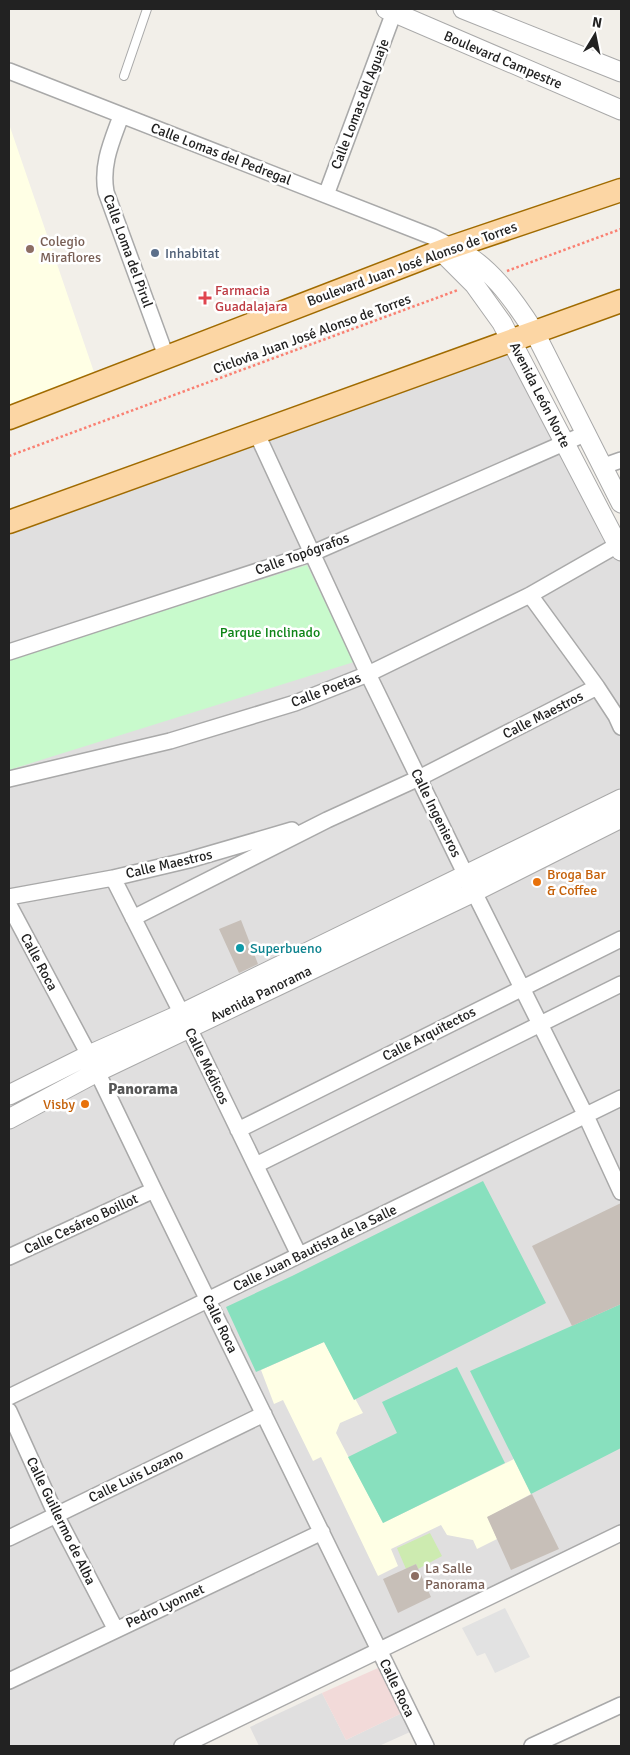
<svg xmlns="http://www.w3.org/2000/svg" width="630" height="1755" font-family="Signika,sans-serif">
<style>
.residential{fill:#e0dfdf}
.commercial{fill:#f2dad9}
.education{fill:#ffffe5}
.grass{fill:#cdebb0}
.park{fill:#c8facc}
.pitch{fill:#88e0be}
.parking{fill:#e2e2e2}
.building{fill:#c7bfb8}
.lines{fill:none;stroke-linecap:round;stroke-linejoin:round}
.service-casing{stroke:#a9a9a9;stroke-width:10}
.minor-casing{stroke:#a9a9a9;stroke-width:18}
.tertiary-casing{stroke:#a9a9a9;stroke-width:21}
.primary-casing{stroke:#a06b00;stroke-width:25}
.path{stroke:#fa8072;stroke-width:2.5;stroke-dasharray:2.5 2.5;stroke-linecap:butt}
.service{stroke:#fff;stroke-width:8}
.minor{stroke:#fff;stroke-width:15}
.tertiary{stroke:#fff;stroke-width:19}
.primary{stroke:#fcd6a4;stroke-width:22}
.education-dot{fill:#8d6e63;stroke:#fff;stroke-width:2}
.service-dot{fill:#5c6f8a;stroke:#fff;stroke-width:2}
.health-dot{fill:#e0444e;stroke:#fff;stroke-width:2}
.food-dot{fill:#e8710a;stroke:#fff;stroke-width:2}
.culture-dot{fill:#0f9aa8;stroke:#fff;stroke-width:2}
.labels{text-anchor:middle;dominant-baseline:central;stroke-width:5;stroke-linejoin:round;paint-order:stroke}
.street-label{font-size:14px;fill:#222;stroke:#fff}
.education-label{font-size:14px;fill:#785e54;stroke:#fff;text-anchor:start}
.service-label{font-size:14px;fill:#4e5e75;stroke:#fff;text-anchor:start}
.health-label{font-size:14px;fill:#be3a42;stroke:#fff;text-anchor:start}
.park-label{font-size:14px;fill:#0c8416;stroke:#fff}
.food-label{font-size:14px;fill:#c56008;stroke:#fff;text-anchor:start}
.culture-label{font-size:14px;fill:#0d838f;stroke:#fff;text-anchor:start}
.quarter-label{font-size:16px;font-weight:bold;fill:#555;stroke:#fff}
</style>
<rect width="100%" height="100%" fill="#f2efe9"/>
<!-- residential -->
<path class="residential" d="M512,342L621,553V1532L180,1746H9V525Z
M322,1693L346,1740L402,1713L410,1732L379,1746H259L250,1727Z"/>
<!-- commercial -->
<path class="commercial" d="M378,1668L402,1713L346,1740L322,1693Z"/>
<!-- education -->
<path class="education" d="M9,124L95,375L9,407Z
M324,1342L363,1413L340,1423L336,1433L383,1523L514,1459L531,1494L488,1517L497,1539L477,1549L473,1540L447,1535L441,1525L391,1549L398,1566L378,1576L321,1457L313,1461L283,1400L274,1404L261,1370Z"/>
<!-- grass -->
<path class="grass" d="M430,1533L442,1556L418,1569L416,1564L406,1569L397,1548Z"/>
<!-- park -->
<path class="park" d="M307,565L354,662L9,770V660Z"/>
<!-- pitch -->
<path class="pitch" d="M483,1181L546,1303L354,1400L324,1342L256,1372L226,1307L292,1276Z
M621,1304V1448L531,1494L470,1371Z
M457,1367L505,1463L383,1523L348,1457L397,1433L382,1402Z"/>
<!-- parking -->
<path class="parking" d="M505,1608L530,1657L495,1673L485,1653L477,1656L462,1628Z"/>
<!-- building -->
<path class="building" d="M241,920L258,964L239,973L219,929Z
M621,1203V1304L572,1326L532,1246Z
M532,1494L559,1549L511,1570L487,1517Z
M416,1564L431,1597L398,1613L383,1579Z"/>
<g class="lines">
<!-- service casing -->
<g class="service-casing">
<path id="service" d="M124,76L147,9"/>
</g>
<!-- minor casing -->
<g class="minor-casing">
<path id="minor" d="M9,71L433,237L452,247
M121,116C112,141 101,164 106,192L166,356
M326,195L394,12
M256,432L368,674L474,892L586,1116L621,1192
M604,466L621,460
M530,595L597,687L616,716L621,727
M9,652L313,553L587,433
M9,779L170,741L295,703L368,674L530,595L621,543
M113,878L189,1028L299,1255
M9,897L113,878L189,860L292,830
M9,905L89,1055L154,1190L426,1746
M133,918L327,820L419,778L597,687
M238,1130L621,939
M256,1165L621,984
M9,1257L154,1190
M9,1397L621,1098
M9,1411L56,1515L116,1630
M9,1538L264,1414
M9,1681L322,1532
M182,1746L621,1533
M532,1746L621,1705"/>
</g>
<!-- tertiary casing -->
<g class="tertiary-casing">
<path id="tertiary" d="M386,9L621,110
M463,9L621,72
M452,247C488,263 514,300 535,333L621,503
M441,251L474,284L502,323L621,551
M9,1095L89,1055L181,1014L621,799
M9,1119L97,1072L474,892L621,818"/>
</g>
<!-- primary casing -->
<g class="primary-casing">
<path id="primary" d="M9,418L452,247L621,190
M9,522L621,301"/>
</g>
<!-- path -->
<path class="path" d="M507,271L621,229
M9,456L458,290"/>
<!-- service -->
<use href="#service" class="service"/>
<!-- minor -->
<use href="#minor" class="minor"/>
<!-- tertiary -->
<use href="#tertiary" class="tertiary"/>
<!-- primary -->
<use href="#primary" class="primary"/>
</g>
<!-- markers -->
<g class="education-dot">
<circle cx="30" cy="249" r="5"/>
<circle cx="415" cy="1576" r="5"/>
</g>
<circle class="service-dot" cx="155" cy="253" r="5"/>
<path class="health-dot" d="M202.5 290.5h5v5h5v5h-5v5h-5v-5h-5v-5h5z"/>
<g class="food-dot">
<circle cx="537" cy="882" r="5"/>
<circle cx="85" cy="1104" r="5"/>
</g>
<circle class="culture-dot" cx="240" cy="948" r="5"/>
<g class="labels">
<!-- street labels -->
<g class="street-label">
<text transform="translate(503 60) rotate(23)">Boulevard Campestre</text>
<text transform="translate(360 104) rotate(-69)">Calle Lomas del Aguaje</text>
<text transform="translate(221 154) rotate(21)">Calle Lomas del Pedregal</text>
<text transform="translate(128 251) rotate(70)">Calle Loma del Pirul</text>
<text transform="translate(412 264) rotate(-20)">Boulevard Juan José Alonso de Torres</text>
<text transform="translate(312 334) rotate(-20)">Ciclovia Juan José Alonso de Torres</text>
<text transform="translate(540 395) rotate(63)">Avenida León Norte</text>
<text transform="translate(302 554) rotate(-20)">Calle Topógrafos</text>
<text transform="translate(326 690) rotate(-21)">Calle Poetas</text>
<text transform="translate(543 715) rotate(-27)">Calle Maestros</text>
<text transform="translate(436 813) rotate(64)">Calle Ingenieros</text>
<text transform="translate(169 864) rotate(-13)">Calle Maestros</text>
<text transform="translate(39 962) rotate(62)">Calle Roca</text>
<text transform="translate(261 994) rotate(-26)">Avenida Panorama</text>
<text transform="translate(429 1034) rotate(-27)">Calle Arquitectos</text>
<text transform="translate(207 1066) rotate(64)">Calle Médicos</text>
<text transform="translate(81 1224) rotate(-25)">Calle Cesáreo Boillot</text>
<text transform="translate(315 1248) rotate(-26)">Calle Juan Bautista de la Salle</text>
<text transform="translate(220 1324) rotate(64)">Calle Roca</text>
<text transform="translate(136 1476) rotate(-26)">Calle Luis Lozano</text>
<text transform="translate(61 1521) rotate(64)">Calle Guillermo de Alba</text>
<text transform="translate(165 1606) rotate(-25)">Pedro Lyonnet</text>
<text transform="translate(397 1688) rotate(64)">Calle Roca</text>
</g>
<!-- education labels -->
<g class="education-label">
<text x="40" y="241">Colegio<tspan x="40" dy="16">Miraflores</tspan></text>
<text x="425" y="1568">La Salle<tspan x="425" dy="16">Panorama</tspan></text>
</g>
<!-- service labels -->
<g class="service-label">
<text x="165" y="253">Inhabitat</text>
</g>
<!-- health labels -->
<g class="health-label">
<text x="215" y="290">Farmacia<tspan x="215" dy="16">Guadalajara</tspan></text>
</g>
<!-- park labels -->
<g class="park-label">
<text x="270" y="632">Parque Inclinado</text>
</g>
<!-- food labels -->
<g class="food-label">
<text x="547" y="874">Broga Bar<tspan x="547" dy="16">&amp; Coffee</tspan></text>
<text x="75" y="1104" text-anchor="end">Visby</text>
</g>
<!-- culture labels -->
<g class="culture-label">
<text x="250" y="948">Superbueno</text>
</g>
<!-- quarter labels -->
<g class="quarter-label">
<text x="143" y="1089">Panorama</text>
</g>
</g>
<!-- border -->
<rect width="630" height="1755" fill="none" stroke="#222222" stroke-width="20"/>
<!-- north arrow -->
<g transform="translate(595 35) rotate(10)" stroke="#ffffff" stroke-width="4" paint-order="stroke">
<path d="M0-4L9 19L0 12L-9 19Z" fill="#222222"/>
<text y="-8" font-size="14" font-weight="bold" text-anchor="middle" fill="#222222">N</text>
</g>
</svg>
